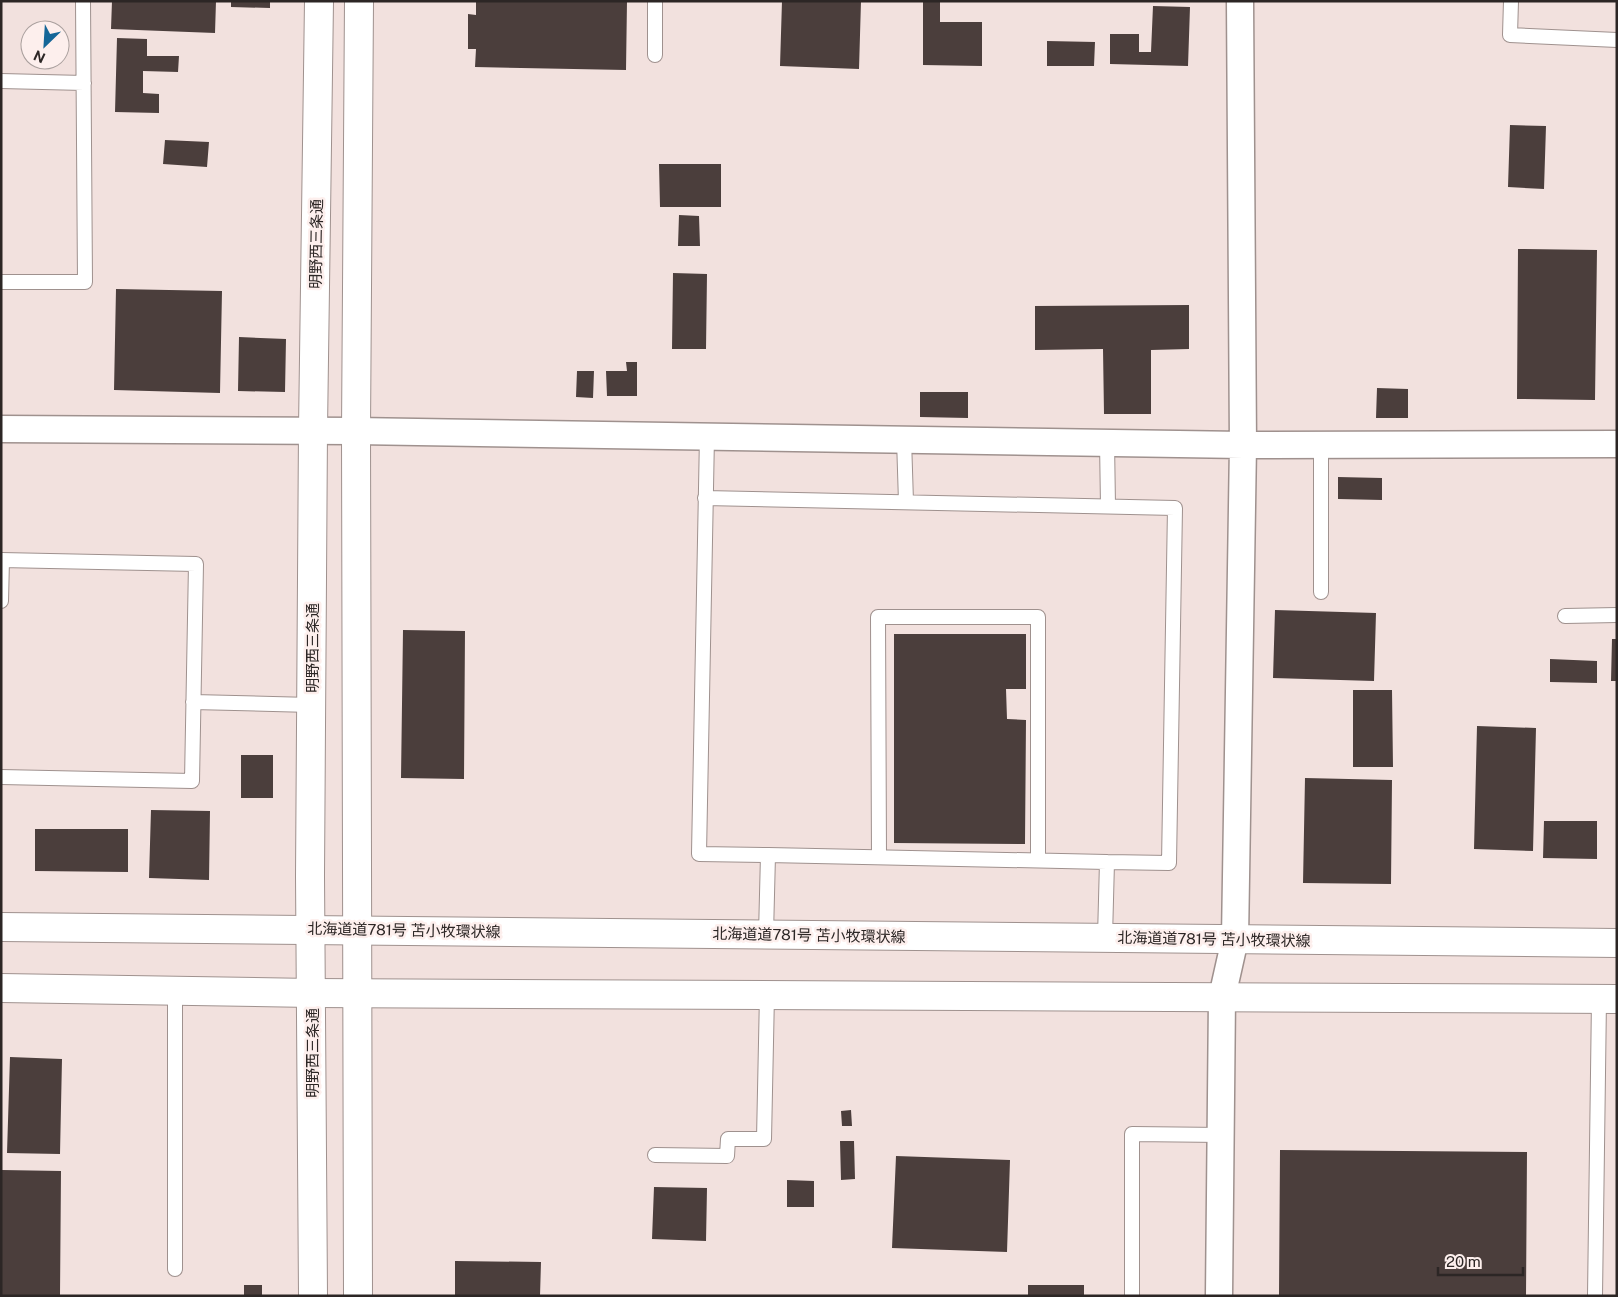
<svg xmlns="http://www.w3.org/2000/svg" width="1618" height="1297" font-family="'Public Sans','Noto Sans JP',sans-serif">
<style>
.building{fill:#4b3e3c}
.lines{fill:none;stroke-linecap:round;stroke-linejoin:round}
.service-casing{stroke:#9f918e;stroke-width:16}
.minor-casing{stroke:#9f918e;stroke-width:29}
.tertiary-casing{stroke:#9f918e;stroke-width:30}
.secondary-casing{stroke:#9f918e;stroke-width:30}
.service{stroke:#fff;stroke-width:14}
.minor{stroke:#fff;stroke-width:26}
.tertiary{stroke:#fff;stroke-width:28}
.secondary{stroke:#fff;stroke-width:28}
.labels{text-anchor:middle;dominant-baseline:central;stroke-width:5;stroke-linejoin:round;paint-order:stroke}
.street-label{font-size:15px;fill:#2c2625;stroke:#fdefed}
</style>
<rect width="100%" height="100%" fill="#f2e1de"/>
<!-- building -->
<path class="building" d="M112,1H216L215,33L111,29Z
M231,1H270V8L231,7Z
M476,1H627L626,70L475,67L476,49H468V14L476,15Z
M782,1H861L859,69L780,66Z
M923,1H940V22H982V66L923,65Z
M1153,6L1190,7L1188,66L1110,64V34H1139V52H1151Z
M117,38L147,39V56H179L178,72L143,71V93L159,94V113L115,112Z
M1047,41L1095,42L1094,66H1047Z
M1510,125L1546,126L1544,189L1508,187Z
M165,140L209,142L207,167L163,164Z
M659,164H721V207H660Z
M679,215L699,216L700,246H678Z
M1518,249L1597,250L1595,400L1517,399Z
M673,273L707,274L706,349H672Z
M116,289L222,291L220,393L114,390Z
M1189,305V349L1151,350V414H1104L1103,349L1035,350V306Z
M239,337L286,339L285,392L238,391Z
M626,362H637V396H607L606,371H627Z
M577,371H594L593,398L576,397Z
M1377,388L1408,389V418H1376Z
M920,392H968V418L920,417Z
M1338,477L1382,478V500L1338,499Z
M1275,610L1376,613L1374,681L1273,678Z
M403,630L465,631L464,779L401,778Z
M894,634H1026V689H1006L1007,719L1026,720L1025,844L894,843Z
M1612,639H1617V681H1611Z
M1550,659L1597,661V683L1550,682Z
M1353,690H1392L1393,767H1353Z
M1477,726L1536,728L1533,851L1474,849Z
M241,755H273V798H241Z
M1305,778L1392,780L1391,884L1303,883Z
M151,810L210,811L209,880L149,878Z
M1544,821H1597V859L1543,858Z
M35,829H128V872L35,871Z
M10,1057L62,1059L60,1154L7,1153Z
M851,1110L852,1126H842L841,1111Z
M840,1141H854L855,1179L841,1180Z
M1280,1150L1527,1152L1526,1296H1279Z
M896,1156L1010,1160L1007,1252L892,1248Z
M2,1170L61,1171L60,1296H1Z
M787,1180L814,1181V1207H787Z
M654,1187L707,1188L706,1241L652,1239Z
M455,1261L541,1262L540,1296H455Z
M244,1285H262V1296H244Z
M1028,1285H1084V1296H1028Z"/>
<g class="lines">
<!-- service casing -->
<g class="service-casing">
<path id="service" d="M1511,1L1510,35L1617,40
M655,55V1
M1,81L84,83
M1,282H85L83,1
M707,436L699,854L768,855L766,934
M904,439L906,502
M1107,442L1108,506
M705,498L1175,508L1169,863L1107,862
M1,560L196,564L192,781L1,777
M1321,592V445
M1,601L2,560
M1565,616L1617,615
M193,702L311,705
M768,855L1107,862L1105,937
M879,857L878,617H1038V860
M175,990V1269
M655,1155L727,1156L728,1139H764L767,994
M1132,1296V1134L1222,1135
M1595,1296L1599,999"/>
</g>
<!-- minor casing -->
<g class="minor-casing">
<path id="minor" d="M1,429L356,431L1243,445L1617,444
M1219,1296L1222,997L1235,939L1243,445L1240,1"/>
</g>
<!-- tertiary casing -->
<g class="tertiary-casing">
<path id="tertiary" d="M313,1296L310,876L313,430L319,1
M358,1296L356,431L359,1"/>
</g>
<!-- secondary casing -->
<g class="secondary-casing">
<path id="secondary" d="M1,927L1617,943
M1,988L312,993L1617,999"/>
</g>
<!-- service -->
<use href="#service" class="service"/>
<!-- minor -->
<use href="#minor" class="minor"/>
<!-- tertiary -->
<use href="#tertiary" class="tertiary"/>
<!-- secondary -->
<use href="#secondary" class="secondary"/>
</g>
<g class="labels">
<!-- street labels -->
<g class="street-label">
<text transform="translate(316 244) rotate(-89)">明野西三条通</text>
<text transform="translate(312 648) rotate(-90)">明野西三条通</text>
<text transform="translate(404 930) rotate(1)">北海道道781号 苫小牧環状線</text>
<text transform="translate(809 935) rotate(1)">北海道道781号 苫小牧環状線</text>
<text transform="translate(1214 939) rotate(1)">北海道道781号 苫小牧環状線</text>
<text transform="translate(312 1053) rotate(-90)">明野西三条通</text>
</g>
</g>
<!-- border -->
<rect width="1618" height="1297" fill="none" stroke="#2c2625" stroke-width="5"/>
<!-- north arrow -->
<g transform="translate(45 45) rotate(205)"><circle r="24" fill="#fdefed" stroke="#a99f9d"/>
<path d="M0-4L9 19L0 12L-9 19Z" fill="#156698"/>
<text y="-8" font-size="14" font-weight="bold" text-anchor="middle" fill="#2c2625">N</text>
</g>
<!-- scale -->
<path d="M1438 1267v8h85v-8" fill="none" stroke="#2c2625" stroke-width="2.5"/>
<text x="1446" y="1267" font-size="15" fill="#2c2625" stroke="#fdefed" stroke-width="4" paint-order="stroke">20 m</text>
</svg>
